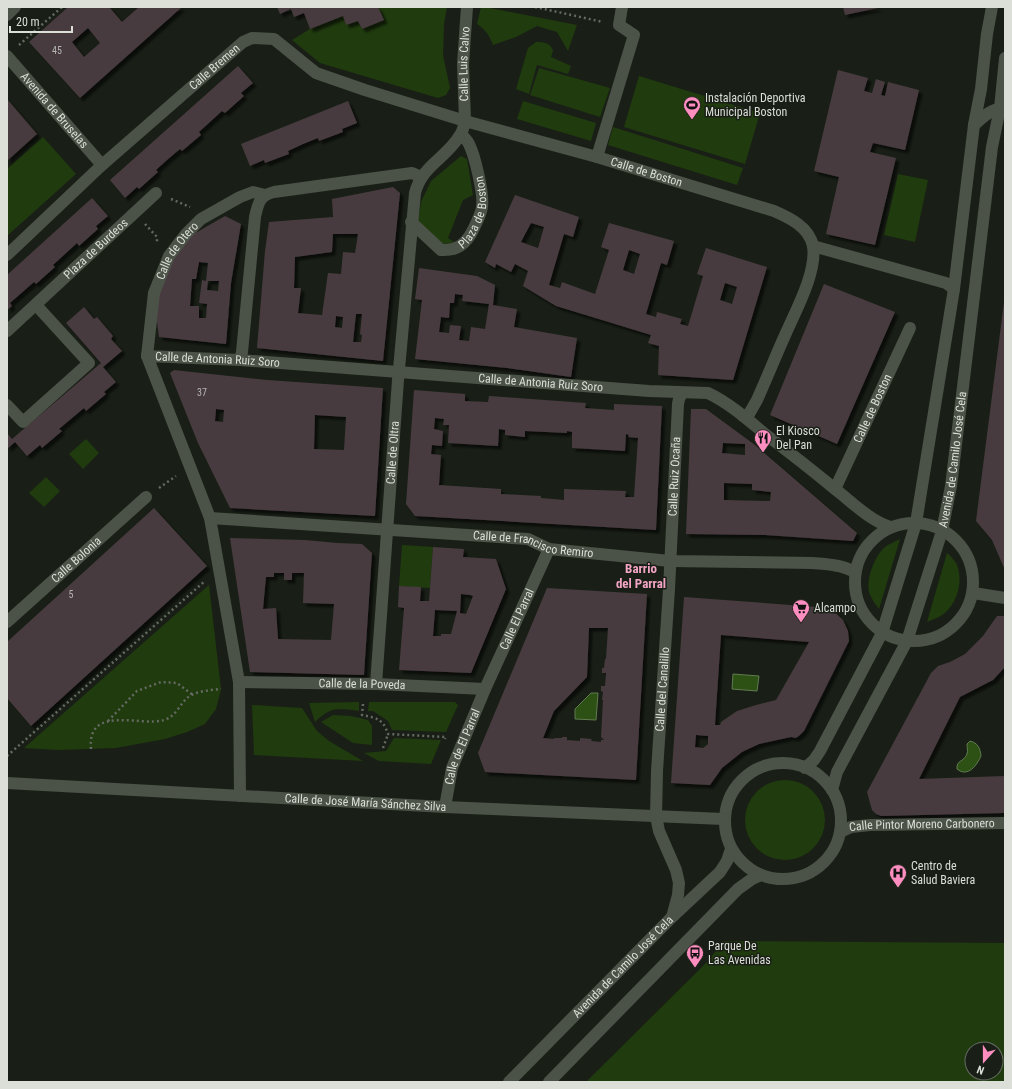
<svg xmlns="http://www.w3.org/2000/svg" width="1012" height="1089" font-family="'Roboto Condensed',sans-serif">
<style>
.green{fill:#203b0e;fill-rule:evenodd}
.water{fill:#2d5015;stroke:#617b50}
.building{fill:#473b3f;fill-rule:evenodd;filter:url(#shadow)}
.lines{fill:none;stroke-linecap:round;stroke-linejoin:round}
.path{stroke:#646a61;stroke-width:2.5;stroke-dasharray:2 3;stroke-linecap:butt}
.service{stroke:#4b5247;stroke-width:12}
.pedestrian{stroke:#4b5247;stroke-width:12}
.minor{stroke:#4b5247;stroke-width:12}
.tertiary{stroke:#4b5247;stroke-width:12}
.labels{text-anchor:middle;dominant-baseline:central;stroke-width:3;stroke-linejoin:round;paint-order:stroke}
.number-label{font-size:10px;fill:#b6b6b2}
.street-label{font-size:12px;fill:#dbdfd8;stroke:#191f16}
.poi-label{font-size:12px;fill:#dbdfd8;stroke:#191f16;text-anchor:start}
.neighbourhood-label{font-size:13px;font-weight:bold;fill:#f2a4c4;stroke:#191f16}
</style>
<defs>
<filter id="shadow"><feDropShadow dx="3.5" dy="3.5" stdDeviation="1" flood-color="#0009"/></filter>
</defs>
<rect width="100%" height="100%" fill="#191f16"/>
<!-- green -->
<path class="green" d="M378,7H447L444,24L443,55L450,88L446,95L438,98L320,63L292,40L310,29L343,16L346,25L358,21L362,29L384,20Z
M481,7H485L577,25L568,51L557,32L537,26L516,37L493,45C490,36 485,29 477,24Z
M536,42C544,42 551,43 553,51L551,57L571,66L568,74L537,65L529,94L516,89L528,48Z
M539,68L610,88L600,117L530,95Z
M639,76L760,113L745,164L624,127Z
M523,101L596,123L591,141L517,119Z
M613,127L743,168L737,185L608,145Z
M43,137L76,174L7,236V169Z
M461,156L467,159L473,195L463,200L448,238L454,242L444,244L432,236L418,221L421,202L431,181Z
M898,174L928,180L915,242L884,235Z
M86,439L99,453L83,469L69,454Z
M46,477L60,491L44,507L29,493Z
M900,539L879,609C875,604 871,598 869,592C866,580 874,557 884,548C888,544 895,542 900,539Z
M402,545L433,547L430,588L399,586Z
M947,553C951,556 955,561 957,565C964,583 956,608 939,617C935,619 931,620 927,622Z
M209,585L221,689L216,709L205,724L187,732L165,739L116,748L58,750L24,748Z
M359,702V711C338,708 331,706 315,722L309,703Z
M369,702H455L458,705L446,732L392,730L388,721L373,711H368Z
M252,705L302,708L317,731L329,741L363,761L254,755Z
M333,715L351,716L368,720L372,726V745L353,743L321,722Z
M394,738L441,740L431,764L379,761L364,753L386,751Z
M745 820a40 40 0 1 1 80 0a40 40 0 1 1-80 0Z
M724,941L1005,943V1082H586L707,962ZM972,1049H996V1073H972Z"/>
<!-- water -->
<path class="water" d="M733,674L759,676L757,691L732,689Z
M591,693H598L596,720L575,719V709Z
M970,741C978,743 980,748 981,756C977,765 968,778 957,769C956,760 964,762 967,754C968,751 967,747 967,744Z"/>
<!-- building -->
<path class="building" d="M68,7H111L110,8L122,22L139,7H182L80,98L29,42ZM88,28L100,43L84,57L72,42Z
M277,7H378L384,20L362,29L358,21L346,25L343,16L310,29L304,13L294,17L291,9L280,14Z
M843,7H878V8L845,15Z
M238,66L253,83L241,93L244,96L225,113L222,111L199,132L201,135L182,151L180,149L167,160L156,170L158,172L139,189L137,187L125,198L110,180Z
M838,70L868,78L864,91L872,93L876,79L885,82L881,95L885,96L888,82L919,90L905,150L873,143L870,152L896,158L875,245L826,234L839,177L814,171Z
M7,99L37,134L7,161Z
M348,101L357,123L342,129L343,132L319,141L318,138L303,144L288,151L289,154L265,163L264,160L250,166L241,144Z
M393,187L400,193L383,361L257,348L265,251L269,222L333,217L332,199ZM333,234H358L355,253L343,252L341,274L328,273L322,315L298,313L301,288H294L295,257L332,252ZM356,314H362L360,334L362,335L361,342H353ZM336,316L343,317L342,328L335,327Z
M515,195L579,217L573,237L564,234L549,285L560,288L562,282L595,294L609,250L601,247L609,223L674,241L667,265L661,263L646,314L656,317L657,312L682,319L680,324L688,326L703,276L697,274L706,248L767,267L733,380L658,375L659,346L648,343L651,335L556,306L523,286L528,271L515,264L511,272L496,264L495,268L485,262ZM531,223L544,227L538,248L521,242ZM629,250L640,254L634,274L623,270ZM725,283L737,287L732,304L720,300Z
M92,198L108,216L96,226L98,229L79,246L77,243L53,265L55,267L36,284L34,282L10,303L12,306L7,310V275Z
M225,216L241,224L231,283L226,344L159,337L155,308L159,290L176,252L192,235ZM199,262L208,263L206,281L202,280L199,303L207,304L206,318H199V306H190L192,279H196ZM208,281H219L218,291L207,290Z
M419,268L477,276L495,285L493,305L517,309L514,327L577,338L571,377L507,368L415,359L422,300L415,299ZM455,294L463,295L462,301L489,304L485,329L471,327L469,341L459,340L461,326L450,325L449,333L439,332L441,317L449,318L450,303H454Z
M824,284L895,312L837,444L770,415Z
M1004,302H1005V570L992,540L976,521Z
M84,307L94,319L97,317L113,336L111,339L122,351L103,367L116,382L104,392L106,394L86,411L84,408L59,429L62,431L42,448L40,445L27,456L15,442L7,449V433L12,439L101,363L66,323Z
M174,370L267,380L383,388L375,516L230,508L198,443L170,373ZM216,409L224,410L223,422L215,421ZM315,415L346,417L344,450L314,449Z
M414,390L465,394V401L488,402L489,396L586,403L585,408L614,410V404L662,406L656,530L415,516L406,504ZM435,418L444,419L443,425H449L448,443L498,446L499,429L505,430V435L525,437V431L567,433V431L572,432V448L625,451L626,434L629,435L628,437L638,438L634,497H625L626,491L564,489V500L541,498V496L501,494V489L439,485L441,455L431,454L432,445L442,446L443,431L434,429Z
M691,409H706L755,445L857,533L853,541L765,535L686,534ZM723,443L745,444V455L722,453ZM724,483L752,484V490L771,492L770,501L724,500Z
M154,508L207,566L31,726L7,698V642Z
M230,538L305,540L337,543L362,544L372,553L364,675L250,672ZM274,573H284V580H292V573H304L303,603L334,604L331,640L278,639L276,608L263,609L266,577H274Z
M433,547L464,549L463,557L496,559L506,589L471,673L399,670L404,608L398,607L399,586L421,587L420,601H429ZM461,594L470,595L473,596L466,614L460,613ZM435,610L457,611L451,634H441V636H433Z
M547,588L647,594L636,780L485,772L478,753ZM589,628H608L606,659H605L604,668H602V673H606L605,686H601V691L603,692L602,700H603L601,737L604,740H601V742L591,741L592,739L580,738V741L567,740V737H562V738H554V739L543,738L554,711L587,677Z
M684,597L830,608L843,620L848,631L849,641L804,731L800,735L796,738L791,737L759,744L742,752L722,768L710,785L671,783ZM721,635L809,642L776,700L756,705L737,711L721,722L720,725H715ZM696,735L708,736V744L703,748L695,747Z
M997,616H1005V667L993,680L960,697L919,779L1005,776V813L881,816L876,814L872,810L867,792L931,673L938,666L950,662L965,654L983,636Z"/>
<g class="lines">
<!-- path -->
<path class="path" d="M535,7L603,22
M19,45L62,7
M171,199L190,207
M145,224L157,237V244
M159,488L176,476
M363,704L362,715C377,718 383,719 388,734L446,737L445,739
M108,721L137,691L161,682L177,683L193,695
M383,748L388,734
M91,749C87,704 140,727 164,720C175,717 179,706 186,699C194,691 210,690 221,689
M7,756L205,581"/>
<!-- service -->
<g class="service">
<path id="s1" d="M411,222L441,250C457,251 466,244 473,230C476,223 481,215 482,207C484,194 475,156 469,144C467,140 464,137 461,134"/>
<path id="s2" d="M835,489L910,328"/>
</g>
<!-- pedestrian -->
<g class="pedestrian">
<path d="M597,157L634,35L619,25L622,7"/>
<path id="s3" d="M147,356L154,293L169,256L186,234L201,219L240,197L253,192L265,195"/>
</g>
<!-- minor -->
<g class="minor">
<path id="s4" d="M7,56L102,165"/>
<path d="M974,125C982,118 992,108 1004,108"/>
<path d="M813,246L946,283L954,289"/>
<path id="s5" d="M7,255L102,165L243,42L252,38L274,39L316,73L365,90L465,121L597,157L774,211C790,218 809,227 813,246C817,272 796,310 786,333C776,355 767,378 757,400L749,414L743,416"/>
<path id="s6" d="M7,331L156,193"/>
<path d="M240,360L242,352L255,217C258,203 260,195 274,192L412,173L421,177"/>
<path d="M7,405L23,422L89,363L36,305"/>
<path id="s7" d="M210,518L528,539L549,549L670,561L812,563C827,564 842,565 855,572"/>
<circle cx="914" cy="582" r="59"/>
<path d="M973,593L1005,598"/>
<path id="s8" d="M7,622L146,497"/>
<path id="s9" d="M239,682L376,684L485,689"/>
<path id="s10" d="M376,684L398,380L415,193C422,165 447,158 460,135C463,131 464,126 465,121L463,64L467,7"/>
<circle cx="783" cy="821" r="58"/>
<path d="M805,768L814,760L820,751L882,633L916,523L954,289L974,125L981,89L987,34L992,7"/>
<path id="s11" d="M7,783L445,807L723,819"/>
<path id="s12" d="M832,790L837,772L907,641L942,531L951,486L992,147L1000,108L1005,58"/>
<path id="s13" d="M240,796L239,682L210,518L147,356L240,360L649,391L708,393C729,403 747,419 765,434C789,452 812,470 835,489C853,503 868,519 890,527"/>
<path id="s14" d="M445,807L452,768L485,689L549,549"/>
<path id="s15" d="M840,832L851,827L870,825L1005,823"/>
<path id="s16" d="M672,917L678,895L679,883L676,870L659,831L656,816L657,771L669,589L678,404L679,399L682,393"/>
<path id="s17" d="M509,1082L672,917L720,872L727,861L731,849"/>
<path d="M549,1082L738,889L752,879L761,875"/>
</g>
<!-- tertiary -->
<path class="tertiary" d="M7,15L15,7"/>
</g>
<!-- icons -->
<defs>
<g id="stadium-pin" transform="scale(0.9)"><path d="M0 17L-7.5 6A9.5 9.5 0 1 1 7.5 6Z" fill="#fd8ebf" stroke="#191f16"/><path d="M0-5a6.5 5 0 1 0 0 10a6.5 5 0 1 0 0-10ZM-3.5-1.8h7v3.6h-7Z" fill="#111"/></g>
<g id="restaurant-pin" transform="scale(0.9)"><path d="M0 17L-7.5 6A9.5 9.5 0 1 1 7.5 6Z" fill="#fd8ebf" stroke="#191f16"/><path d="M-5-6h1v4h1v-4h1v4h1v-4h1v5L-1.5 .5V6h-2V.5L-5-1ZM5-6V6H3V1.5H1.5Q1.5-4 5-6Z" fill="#111"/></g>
<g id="supermarket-pin" transform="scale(0.9)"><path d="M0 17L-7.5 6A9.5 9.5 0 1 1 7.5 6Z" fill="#fd8ebf" stroke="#191f16"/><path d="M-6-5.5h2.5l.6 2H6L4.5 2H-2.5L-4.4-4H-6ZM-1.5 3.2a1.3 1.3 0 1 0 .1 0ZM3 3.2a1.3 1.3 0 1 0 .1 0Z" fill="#111"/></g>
<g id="hospital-pin" transform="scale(0.9)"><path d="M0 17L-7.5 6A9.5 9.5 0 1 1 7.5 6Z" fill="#fd8ebf" stroke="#191f16"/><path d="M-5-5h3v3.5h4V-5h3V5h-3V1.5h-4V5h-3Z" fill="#111"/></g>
<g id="bus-pin" transform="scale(0.9)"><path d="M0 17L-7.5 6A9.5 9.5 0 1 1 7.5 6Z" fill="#fd8ebf" stroke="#191f16"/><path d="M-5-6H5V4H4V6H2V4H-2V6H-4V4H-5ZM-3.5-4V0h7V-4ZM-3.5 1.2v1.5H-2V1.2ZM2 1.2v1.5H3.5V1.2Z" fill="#111"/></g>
</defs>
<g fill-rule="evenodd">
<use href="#stadium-pin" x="692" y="105"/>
<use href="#restaurant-pin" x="763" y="438"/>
<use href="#supermarket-pin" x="801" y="608"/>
<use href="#hospital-pin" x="898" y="873"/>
<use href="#bus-pin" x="695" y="953"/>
</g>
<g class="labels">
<!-- number labels -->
<g class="number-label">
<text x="57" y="50">45</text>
<text x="202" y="392">37</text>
<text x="71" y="594">5</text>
</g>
<!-- street labels -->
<g class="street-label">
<text stroke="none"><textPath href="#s10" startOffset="639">Calle Luis Calvo</textPath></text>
<text stroke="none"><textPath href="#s5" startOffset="280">Calle Bremen</textPath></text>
<text stroke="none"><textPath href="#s4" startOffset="72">Avenida de Bruselas</textPath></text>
<text stroke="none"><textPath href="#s5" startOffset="749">Calle de Boston</textPath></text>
<text stroke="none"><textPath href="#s1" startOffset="99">Plaza de Boston</textPath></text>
<text stroke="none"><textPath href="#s6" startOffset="121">Plaza de Burdeos</textPath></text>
<text stroke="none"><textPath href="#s3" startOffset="112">Calle de Otero</textPath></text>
<text stroke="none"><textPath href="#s13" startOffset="525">Calle de Antonia Ruiz Soro</textPath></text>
<text stroke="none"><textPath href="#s13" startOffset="849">Calle de Antonia Ruiz Soro</textPath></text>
<text stroke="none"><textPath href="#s2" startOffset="89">Calle de Boston</textPath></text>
<text stroke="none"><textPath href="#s10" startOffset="232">Calle de Oltra</textPath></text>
<text stroke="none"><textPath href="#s12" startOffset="355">Avenida de Camilo José Cela</textPath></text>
<text stroke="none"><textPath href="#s16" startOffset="446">Calle Ruiz Ocaña</textPath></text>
<text stroke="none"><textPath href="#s7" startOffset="325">Calle de Francisco Remiro</textPath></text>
<text stroke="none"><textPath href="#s8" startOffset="93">Calle Bolonia</textPath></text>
<text stroke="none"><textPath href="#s14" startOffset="202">Calle El Parral</textPath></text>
<text stroke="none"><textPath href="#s9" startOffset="123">Calle de la Poveda</textPath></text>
<text stroke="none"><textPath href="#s16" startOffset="233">Calle del Canalillo</textPath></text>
<text stroke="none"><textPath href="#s14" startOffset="63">Calle de El Parral</textPath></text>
<text stroke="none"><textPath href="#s11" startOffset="359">Calle de José María Sánchez Silva</textPath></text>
<text stroke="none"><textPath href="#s15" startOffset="83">Calle Pintor Moreno Carbonero</textPath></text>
<text stroke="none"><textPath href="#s17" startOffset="162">Avenida de Camilo José Cela</textPath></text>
</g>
<!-- poi labels -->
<g class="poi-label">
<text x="705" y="98">Instalación Deportiva<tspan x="705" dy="14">Municipal Boston</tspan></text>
<text x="776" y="431">El Kiosco<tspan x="776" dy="14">Del Pan</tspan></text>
<text x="814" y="608">Alcampo</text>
<text x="911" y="866">Centro de<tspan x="911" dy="14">Salud Baviera</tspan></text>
<text x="708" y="946">Parque De<tspan x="708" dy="14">Las Avenidas</tspan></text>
</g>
<!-- neighbourhood labels -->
<g class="neighbourhood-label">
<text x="641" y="568">Barrio<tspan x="641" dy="15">del Parral</tspan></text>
</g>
</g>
<!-- border -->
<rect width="1012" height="1089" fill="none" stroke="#dbdfd8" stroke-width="16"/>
<!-- north arrow -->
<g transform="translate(984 1061) rotate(201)"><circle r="19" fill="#191f16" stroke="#676c64"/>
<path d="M0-3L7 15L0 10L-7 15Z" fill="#fd8ebf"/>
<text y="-6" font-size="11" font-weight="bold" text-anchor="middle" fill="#dbdfd8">N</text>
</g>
<!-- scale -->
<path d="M10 26v6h62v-6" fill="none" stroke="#dbdfd8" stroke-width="2"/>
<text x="16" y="26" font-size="12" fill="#dbdfd8" stroke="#191f16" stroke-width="3" paint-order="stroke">20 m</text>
</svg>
